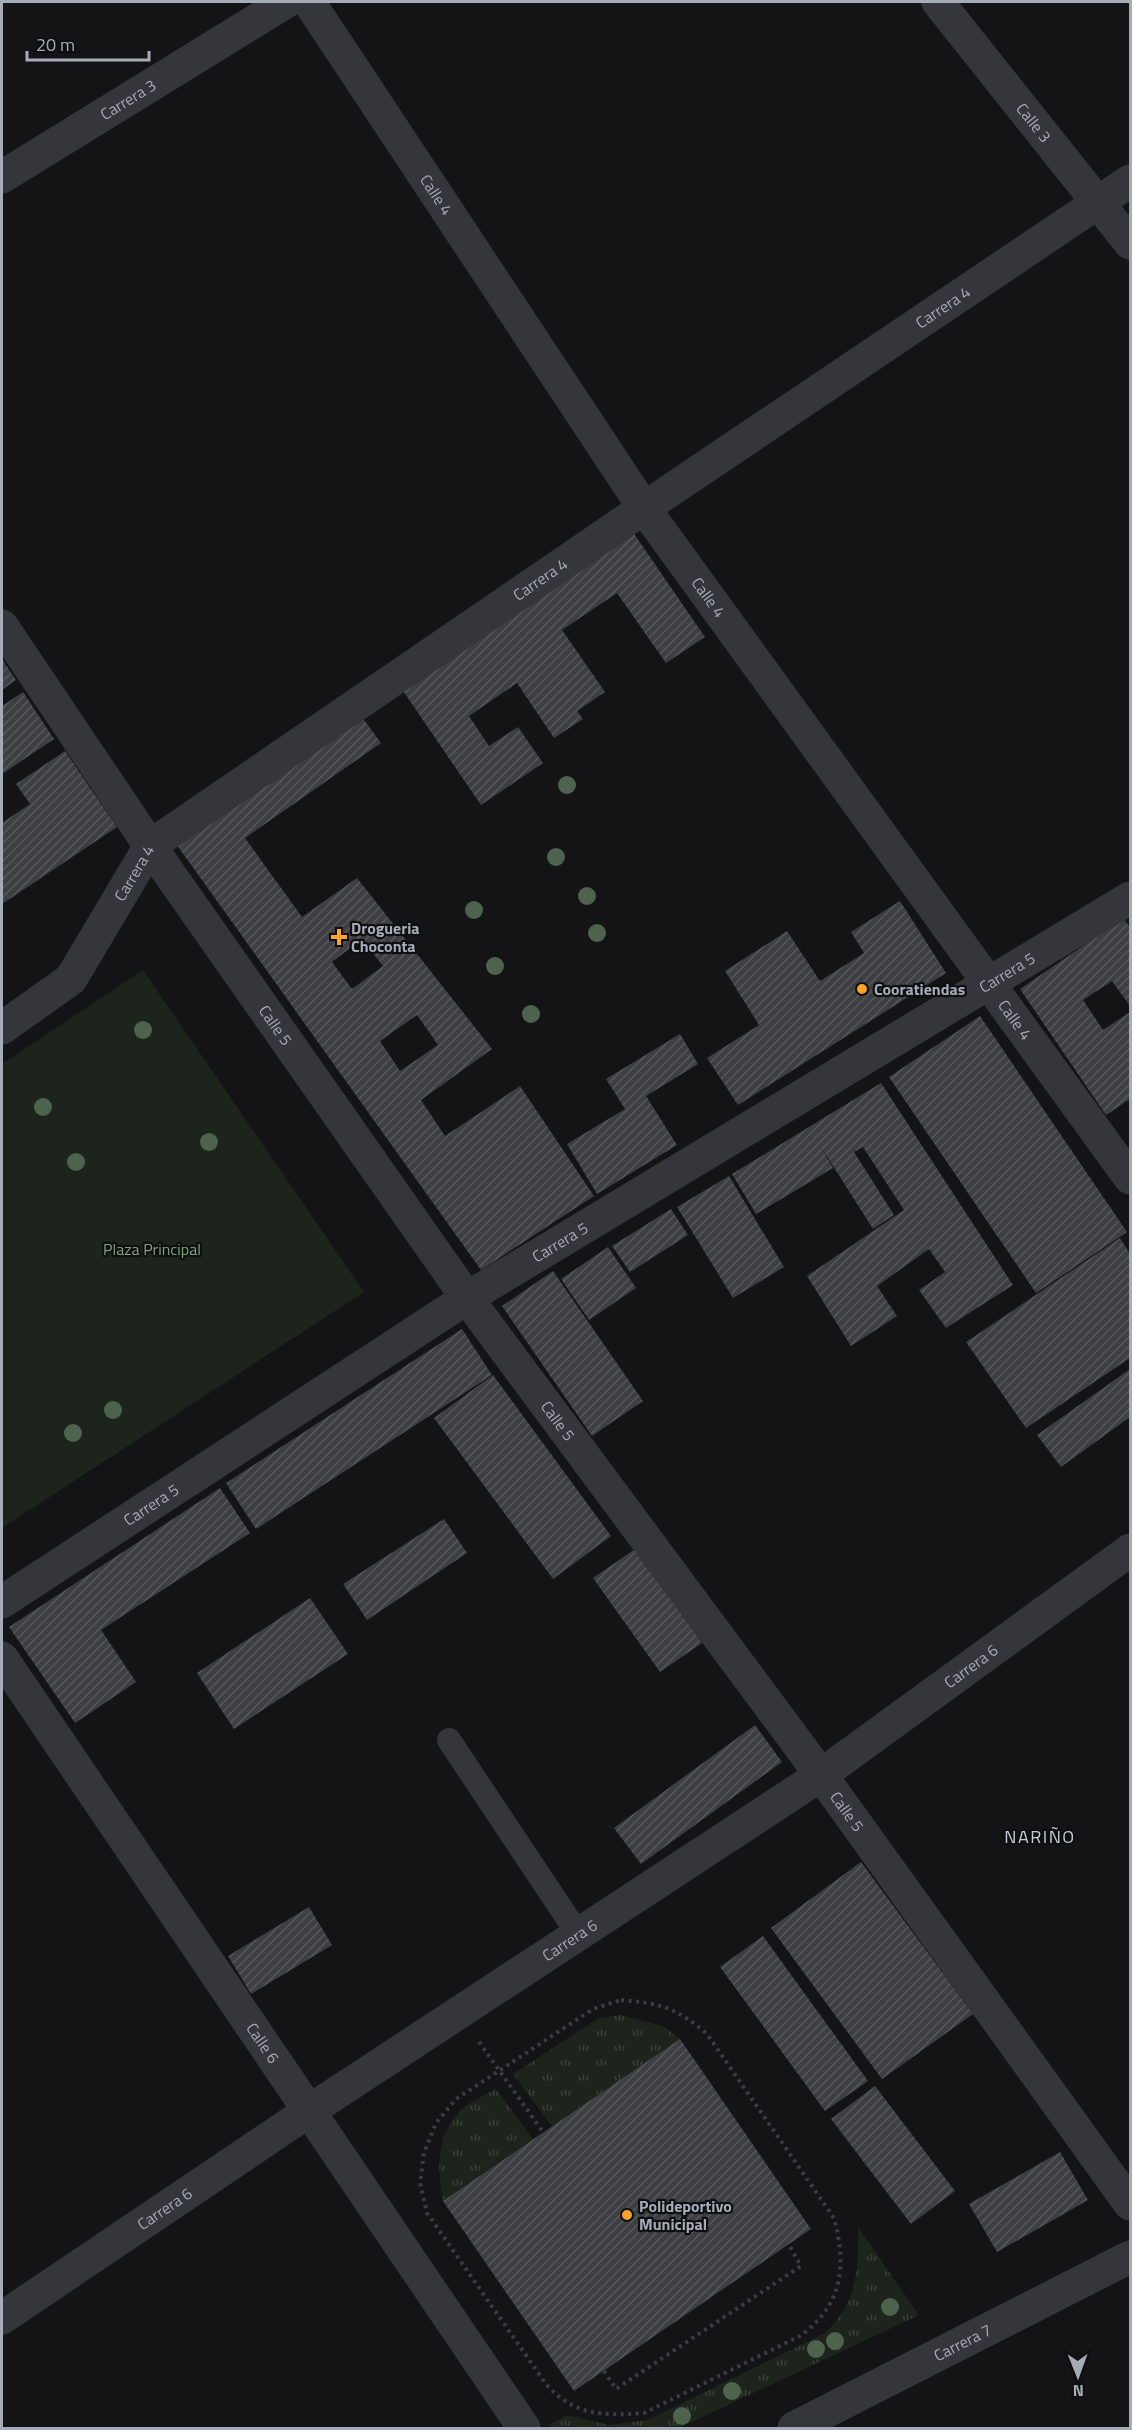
<svg xmlns="http://www.w3.org/2000/svg" width="1132" height="2430" font-family="'Titillium Web',sans-serif">
<style>
.grass{fill:url(#grass-tufts)}
.green{fill:#1c241c}
.building{fill:url(#building-hatch);fill-rule:evenodd}
.lines{fill:none;stroke-linecap:round;stroke-linejoin:round}
.path{stroke:#3b3d42;stroke-width:4;stroke-dasharray:3 4.5;stroke-linecap:butt}
.service{stroke:#35363b;stroke-width:24}
.minor{stroke:#35363b;stroke-width:33}
.tertiary{stroke:#35363b;stroke-width:33}
.tree{fill:#4d634e}
.poi-dot{fill:#faa527;stroke:#0f0f11;stroke-width:2}
.labels{text-anchor:middle;dominant-baseline:central;stroke-width:4.5;stroke-linejoin:round;paint-order:stroke}
.street-label{font-size:16px;fill:#a5abb7;stroke:#0f0f11}
.poi-label{font-size:16px;font-weight:bold;fill:#a5abb7;stroke:#0f0f11;text-anchor:start}
.park-label{font-size:16px;fill:#7ba37b;stroke:#0f0f11}
.neighbourhood-label{font-size:18px;letter-spacing:1.5px;fill:#c6cad2;stroke:#0f0f11}
</style>
<defs>
<pattern id="grass-tufts" width="24" height="20" patternUnits="userSpaceOnUse" patternTransform="scale(1.5)"><rect width="24" height="20" fill="#1c241c"/><path d="M3 7l-1-3M5 7V3M7 7l1-3M15 17l-1-3M17 17v-4M19 17l1-3" fill="none" stroke="#3a413b"/></pattern>
<pattern id="building-hatch" width="6" height="6" patternUnits="userSpaceOnUse" patternTransform="scale(1.5)"><rect width="6" height="6" fill="#3e3f43"/><path d="M-1 1l2-2M0 6l6-6M5 7l2-2" fill="none" stroke="#57585c"/></pattern>
</defs>
<rect width="100%" height="100%" fill="#141416"/>
<!-- grass -->
<path class="grass" d="M620,2015L663,2026L680,2039L552,2126L513,2074L599,2018Z
M496,2089L533,2139L443,2201C437,2169 436,2136 460,2111C469,2102 485,2095 496,2089Z
M858,2227L919,2315L679,2428H550L548,2425L567,2415L609,2425L648,2420L825,2333C857,2303 859,2269 858,2227Z"/>
<!-- green -->
<path class="green" d="M143,970L364,1292L2,1528V1064Z"/>
<!-- building -->
<path class="building" d="M630,528L705,637L666,663L617,593L562,630L605,692L577,711L583,719L554,738L517,683L469,716L489,746L518,727L543,763L481,805L399,685Z
M2,659L16,680L2,690Z
M23,692L54,739L2,774V706Z
M359,713L381,743L245,838L302,917L357,878L492,1049L421,1100L445,1136L520,1086L594,1196L481,1270L174,841ZM362,939L383,966L352,989L332,962ZM417,1015L438,1045L400,1071L380,1041Z
M65,751L117,827L2,904V823L30,804L16,784Z
M900,901L946,973L738,1105L707,1058L759,1025L725,971L787,931L820,981L864,953L851,932Z
M1124,918L1130,928V1006L1112,981L1083,1000L1103,1030L1130,1012V1099L1106,1115L1020,989Z
M980,1016L1127,1232L1036,1293L889,1077Z
M680,1034L698,1064L646,1096L677,1145L597,1194L567,1144L625,1109L606,1079Z
M881,1083L1013,1285L946,1328L919,1290L945,1272L929,1249L877,1286L897,1316L851,1346L807,1276L904,1210L863,1147L854,1152L894,1215L873,1229L821,1147L833,1168L756,1214L732,1174Z
M729,1176L784,1267L733,1298L677,1207Z
M671,1209L688,1235L630,1272L612,1246Z
M1120,1238L1130,1254V1358L1026,1428L966,1342Z
M608,1247L636,1288L589,1320L561,1279Z
M553,1271L643,1401L592,1436L502,1306Z
M462,1329L492,1375L256,1529L226,1483Z
M1130,1369V1417L1061,1467L1037,1435Z
M493,1375L611,1536L553,1579L434,1418Z
M220,1488L250,1533L101,1630L136,1682L75,1723L9,1627Z
M444,1519L467,1553L367,1620L343,1584Z
M635,1549L702,1643L660,1672L593,1578Z
M310,1598L348,1654L234,1729L197,1673Z
M755,1725L782,1762L641,1864L614,1828Z
M861,1862L973,2014L882,2079L771,1928Z
M309,1907L332,1945L251,1994L228,1956Z
M763,1936L868,2081L825,2111L720,1967Z
M680,2039L811,2229L574,2391L443,2201Z
M875,2086L955,2191L911,2224L831,2119Z
M1060,2152L1088,2200L997,2252L969,2204Z"/>
<g class="lines">
<!-- path -->
<path class="path" d="M621,2000C660,2003 677,2008 707,2034L834,2218C847,2266 843,2305 800,2336L644,2413C604,2416 574,2416 546,2384L427,2213L420,2183L424,2153L436,2123L456,2099L593,2009Z
M479,2042L543,2132
M604,2371L616,2389L801,2266L789,2245"/>
<!-- service -->
<path class="service" d="M449,1740L578,1934"/>
<!-- minor -->
<g class="minor">
<path id="s1" d="M309,2L644,508L1130,1178"/>
<path id="s2" d="M938,2L1130,243"/>
<path id="s3" d="M2,177L286,2"/>
<path id="s4" d="M2,626L150,846L467,1298L821,1775L1130,2204"/>
<path id="s5" d="M2,1028L71,979L150,846L644,508L1130,181"/>
<path id="s6" d="M2,1658L524,2428"/>
<path id="s7" d="M794,2428L1130,2257"/>
</g>
<!-- tertiary -->
<g class="tertiary">
<path id="s8" d="M2,1602L467,1298L1130,898"/>
<path id="s9" d="M2,2318L309,2111L821,1775L1130,1550"/>
</g>
</g>
<!-- trees -->
<g class="tree">
<circle cx="567" cy="785" r="9"/>
<circle cx="556" cy="857" r="9"/>
<circle cx="587" cy="896" r="9"/>
<circle cx="474" cy="910" r="9"/>
<circle cx="597" cy="933" r="9"/>
<circle cx="495" cy="966" r="9"/>
<circle cx="531" cy="1014" r="9"/>
<circle cx="143" cy="1030" r="9"/>
<circle cx="43" cy="1107" r="9"/>
<circle cx="209" cy="1142" r="9"/>
<circle cx="76" cy="1162" r="9"/>
<circle cx="113" cy="1410" r="9"/>
<circle cx="73" cy="1433" r="9"/>
<circle cx="890" cy="2307" r="9"/>
<circle cx="835" cy="2341" r="9"/>
<circle cx="816" cy="2349" r="9"/>
<circle cx="732" cy="2391" r="9"/>
<circle cx="682" cy="2416" r="9"/>
</g>
<!-- markers -->
<g class="poi-dot">
<path d="M336 928h6v6h6v6h-6v6h-6v-6h-6v-6h6z"/>
<circle cx="862" cy="989" r="6"/>
<circle cx="627" cy="2215" r="6"/>
</g>
<g class="labels">
<!-- street labels -->
<g class="street-label">
<text stroke="none"><textPath href="#s3" startOffset="148">Carrera 3</textPath></text>
<text stroke="none"><textPath href="#s2" startOffset="154">Calle 3</textPath></text>
<text stroke="none"><textPath href="#s1" startOffset="231">Calle 4</textPath></text>
<text stroke="none"><textPath href="#s5" startOffset="1198">Carrera 4</textPath></text>
<text stroke="none"><textPath href="#s5" startOffset="712">Carrera 4</textPath></text>
<text stroke="none"><textPath href="#s1" startOffset="717">Calle 4</textPath></text>
<text stroke="none"><textPath href="#s5" startOffset="208">Carrera 4</textPath></text>
<text stroke="none"><textPath href="#s8" startOffset="1186">Carrera 5</textPath></text>
<text stroke="none"><textPath href="#s1" startOffset="1239">Calle 4</textPath></text>
<text stroke="none"><textPath href="#s4" startOffset="484">Calle 5</textPath></text>
<text stroke="none"><textPath href="#s8" startOffset="664">Carrera 5</textPath></text>
<text stroke="none"><textPath href="#s4" startOffset="970">Calle 5</textPath></text>
<text stroke="none"><textPath href="#s8" startOffset="178">Carrera 5</textPath></text>
<text stroke="none"><textPath href="#s9" startOffset="1168">Carrera 6</textPath></text>
<text stroke="none"><textPath href="#s4" startOffset="1456">Calle 5</textPath></text>
<text stroke="none"><textPath href="#s9" startOffset="682">Carrera 6</textPath></text>
<text stroke="none"><textPath href="#s6" startOffset="465">Calle 6</textPath></text>
<text stroke="none"><textPath href="#s9" startOffset="196">Carrera 6</textPath></text>
<text stroke="none"><textPath href="#s7" startOffset="189">Carrera 7</textPath></text>
</g>
<!-- poi labels -->
<g class="poi-label">
<text x="351" y="928">Drogueria<tspan x="351" dy="18">Choconta</tspan></text>
<text x="874" y="989">Cooratiendas</text>
<text x="639" y="2206">Polideportivo<tspan x="639" dy="18">Municipal</tspan></text>
</g>
<!-- park labels -->
<g class="park-label">
<text x="152" y="1249">Plaza Principal</text>
</g>
<!-- neighbourhood labels -->
<g class="neighbourhood-label">
<text x="1040" y="1836">NARIÑO</text>
</g>
</g>
<!-- border -->
<rect width="1132" height="2430" fill="none" stroke="#a5abb7" stroke-width="6"/>
<!-- north arrow -->
<g transform="translate(1078 2376) rotate(179)" stroke="#0f0f11" stroke-width="4.5" paint-order="stroke">
<path d="M0-4.5L10 22L0 15L-10 22Z" fill="#a5abb7"/>
<text y="-9" font-size="16" font-weight="bold" text-anchor="middle" fill="#a5abb7">N</text>
</g>
<!-- scale -->
<path d="M27 51v9h122v-9" fill="none" stroke="#a5abb7" stroke-width="3"/>
<text x="36" y="51" font-size="18" fill="#a5abb7" stroke="#0f0f11" stroke-width="4.5" paint-order="stroke">20 m</text>
</svg>
